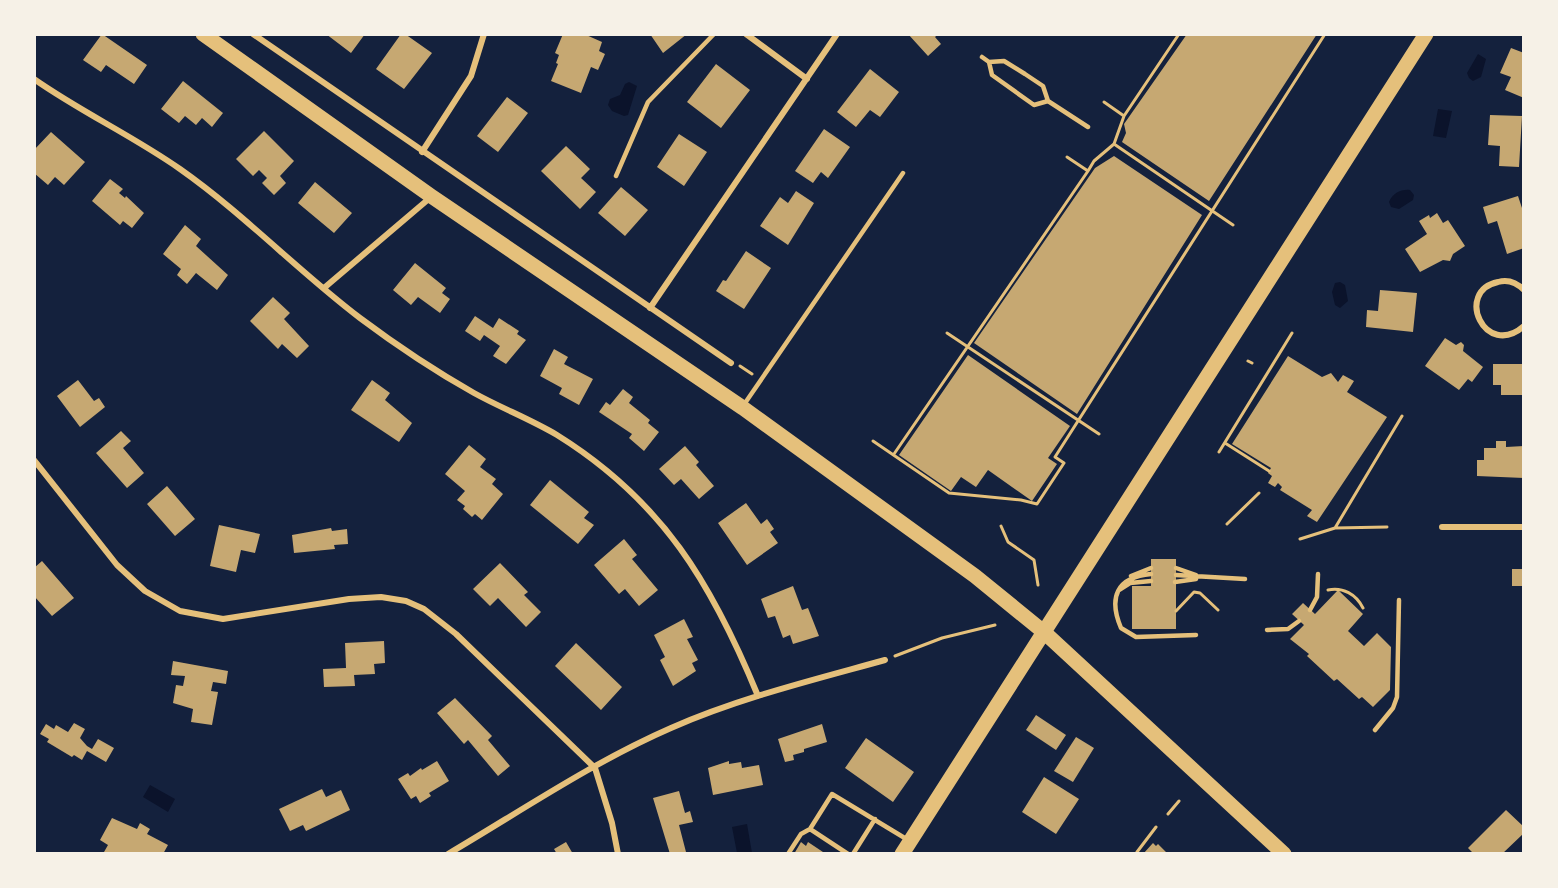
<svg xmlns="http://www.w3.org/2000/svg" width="1558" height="888" font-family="'Titillium Web',sans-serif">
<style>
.water{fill:#0b132b}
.building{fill:#c6a872}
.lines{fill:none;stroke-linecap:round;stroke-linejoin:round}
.path{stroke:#e5c07b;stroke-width:3}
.service{stroke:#e5c07b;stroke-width:4.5}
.minor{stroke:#e5c07b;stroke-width:6}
.primary{stroke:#e5c07b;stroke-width:15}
</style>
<rect width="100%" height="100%" fill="#14213d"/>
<!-- water -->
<path class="water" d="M1478,54L1486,59L1481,77L1473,81L1469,78L1467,73Z
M629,82L637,86L628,115L624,116L612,111L608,105L610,99L620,95L625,84Z
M1438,109L1452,111L1446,138L1433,136Z
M1410,190L1414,195L1413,200L1399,209L1391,207L1389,202C1393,193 1401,189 1410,190Z
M1340,282L1345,285L1348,301L1340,308L1335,305L1332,292L1335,283Z
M150,785L175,799L168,812L143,797Z
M747,824L752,853H737L732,827Z"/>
<!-- building -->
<path class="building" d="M102,34L147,65L134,84L106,65L101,72L83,60Z
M326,34H365L351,53Z
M401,34H405L432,53L404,89L376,69Z
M563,34H584L602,42L599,51L605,54L598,70L591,67L581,93L551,81L558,64L556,63L559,55L555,53Z
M650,34H687L663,53Z
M908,34H938L935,37L941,44L928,56Z
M1187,34H1317L1209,201L1122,142L1126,133L1124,124Z
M1511,48L1524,53V98L1505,90L1511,77L1500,73Z
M716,64L750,90L721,128L687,102Z
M870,69L899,92L880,117L870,110L856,127L837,112Z
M183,81L223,113L212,127L202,118L196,125L185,116L179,123L161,109Z
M507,97L528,113L498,152L477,136Z
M1490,115L1522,116L1519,167L1499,166L1500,146L1488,145Z
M824,129L850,147L828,178L821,172L813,183L795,171Z
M264,131L294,161L280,176L286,183L274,195L262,183L267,178L259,170L253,176L236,159Z
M51,132L85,162L64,185L55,177L48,185L34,173V150Z
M679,134L707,152L684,186L657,167Z
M566,146L590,169L581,178L596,192L580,209L541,171Z
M1114,156L1202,215L1077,414L974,343L1095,168Z
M110,179L123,189L119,193L125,198L126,196L144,213L132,228L123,221L120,225L92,201Z
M315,182L352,213L334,233L298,203Z
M621,187L648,210L625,236L598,213Z
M796,191L814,203L788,245L760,226L780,197L788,203Z
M1518,196L1524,214V248L1507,254L1497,221L1488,224L1483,207Z
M1437,213L1443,223L1448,220L1465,246L1453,254L1450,261L1443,260L1420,272L1405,249L1427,234L1419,221L1429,215L1430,218Z
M185,225L201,239L196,246L228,275L217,290L196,273L187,284L177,275L181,269L163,254Z
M746,251L771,268L744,309L716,291L723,280L726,281Z
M415,263L446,288L442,293L450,299L440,313L418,297L411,305L393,290Z
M1380,290L1417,293L1413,332L1366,327L1367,310L1378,311Z
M273,297L290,313L284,319L309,346L297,358L282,344L278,349L250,321Z
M475,316L493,328L499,318L519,331L517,334L526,340L506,364L493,356L500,346L484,335L480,341L465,331Z
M1445,338L1456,345L1461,342L1464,345L1463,351L1483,367L1472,382L1468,379L1459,390L1425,366Z
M554,349L568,357L564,364L593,379L579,405L559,394L562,388L540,376Z
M968,355L1070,426L1048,458L1057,464L1032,501L988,470L976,487L961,477L951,491L899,455Z
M1288,356L1322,377L1331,373L1338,382L1343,375L1354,381L1347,392L1387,417L1317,522L1307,516L1312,510L1280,490L1282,487L1278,483L1275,487L1268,483L1272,476L1268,473L1271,468L1232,444Z
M1493,364H1524V395H1501V385H1493Z
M78,380L94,401L99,398L105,407L80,427L57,396Z
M372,380L390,393L385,400L412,423L399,442L351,410Z
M623,389L633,397L629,403L650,420L648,423L659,432L644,451L629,438L632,434L599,412L606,402L610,405Z
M121,431L131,441L123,448L144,473L127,488L96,453Z
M1496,441H1506V447L1524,446V478L1477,476V460H1484V448H1496Z
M469,445L486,459L480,467L496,479L492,484L503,494L482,520L475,514L472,517L463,509L465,506L457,500L465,491L445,474Z
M685,446L699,462L696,465L714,486L699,499L681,479L674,485L659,469Z
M550,480L589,512L584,518L594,525L578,544L530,505Z
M167,486L195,519L175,536L147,504Z
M746,503L761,524L767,519L774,529L770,532L778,543L747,565L718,523Z
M219,525L260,534L255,553L241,550L236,572L210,566Z
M331,528L332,531L347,529L348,544L334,545L335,549L294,553L292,535Z
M624,539L637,555L632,559L658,590L639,606L625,589L619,594L594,565Z
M1151,559H1176V629H1132V586H1151Z
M42,561L74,598L52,616L34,596V568Z
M500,563L528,592L524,595L541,612L526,627L498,598L490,606L473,589Z
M1512,569H1524V586H1512Z
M793,586L802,610L808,608L819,636L793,644L790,635L783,638L775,616L768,618L761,599Z
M1338,590L1363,614L1348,631L1364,646L1377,633L1391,647L1390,690L1373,707L1362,697L1359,699L1337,679L1334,681L1307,656L1309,654L1290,639L1304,625L1292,614L1303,603L1315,614Z
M684,619L693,637L687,639L698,660L692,663L696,671L673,686L660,660L665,657L654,635Z
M384,641L385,663L374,664L375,674L354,675L355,686L324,687L323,669L346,668L345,643Z
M576,643L622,687L601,710L555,666Z
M173,661L228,671L226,684L213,682L211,691L218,692L212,725L191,722L193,709L173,703L176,685L183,686L185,676L171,675Z
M455,698L492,736L488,740L510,766L498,776L468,740L464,744L437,713Z
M1036,715L1066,735L1056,750L1026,730Z
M74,723L85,729L80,738L87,746L92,749L98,739L114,748L106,762L87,751L82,760L74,755L72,757L47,742L49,739L40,734L46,724L54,729L56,725L68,732Z
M822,724L827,742L804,749V752L793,755L794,760L785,762L778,739Z
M1076,737L1094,748L1073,782L1054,771Z
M866,738L914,772L893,802L845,768Z
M437,761L449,781L429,793L431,796L420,803L416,796L411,799L398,779L408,773L410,776L421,768L422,770Z
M729,761V764L741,762L742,768L759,765L763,785L713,795L708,768Z
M1044,777L1079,799L1056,834L1022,812Z
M322,789L326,797L341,790L350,810L306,831L303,825L290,831L279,809Z
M679,791L685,813L690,811L693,822L679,825L686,852L670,854L653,798Z
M1506,810L1524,827V833L1502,854H1474L1468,848Z
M112,818L137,829L140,823L150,829L147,834L168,845L163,854L104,852L108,845L100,840Z
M566,842L573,854H557L554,849Z
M801,842L806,846L808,842L826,854H794Z
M1153,843L1156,846L1158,844L1168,854H1143Z"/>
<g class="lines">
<!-- path -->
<path class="path" d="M1124,116L1179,34
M1114,144L1233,225
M1067,157L1088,171L1094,161L1114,144L1124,116L1104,102
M947,333L1099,434
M1248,361L1252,363
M740,366L752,374
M873,441L949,493L1021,500L1037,504L1064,463L1055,457L1325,34
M1225,443L1269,471
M1219,452L1292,333
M894,454L1088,171
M1227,524L1259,493
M1001,526L1008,542L1034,560L1038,585
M1335,528L1402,416
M1300,539L1335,528L1387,527
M1328,590C1343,587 1356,594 1363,608
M1176,611L1194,592L1200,593L1218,610
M895,656L942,638L995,625
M1168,814L1179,801
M1137,852L1156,827"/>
<!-- service -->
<path class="service" d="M982,57L989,62L992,75L1034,105L1048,101
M989,62L1004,61L1025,74L1043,86L1048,101L1088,127
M616,176L648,102L714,34
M743,406L903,173
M1176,568L1196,575
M1151,574C1117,577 1108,597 1121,628L1136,637L1196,635
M1176,575L1245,579
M1131,576L1151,568
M1175,582L1196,579
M1119,590L1130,583L1151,581
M1310,610L1317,597L1318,574
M1267,630L1288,629L1299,621
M1375,730L1393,708L1397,697L1399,600
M810,829L848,854
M788,854L801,834L810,829L832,794L908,840
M853,854L875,819"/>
<!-- minor -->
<path class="minor" d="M253,34L731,363
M746,34L807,79
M34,79C81,112 133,136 180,169C244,214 298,271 360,318C396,345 435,371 474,393C501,408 530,419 557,435C663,501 712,584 758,696
M422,152L471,76L484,34
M324,288L431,197
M1524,290C1517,283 1508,279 1498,282C1454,291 1485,360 1524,326
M650,308L837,34
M34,460L117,565L145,591L180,611L223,619L349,599L381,597L406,601L424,609L456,634L595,768L612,823L618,854
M1442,527H1524
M448,854C521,811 593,762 671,728C739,698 813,680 885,660"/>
<!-- primary -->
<path class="primary" d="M203,34L431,196L743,408L975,576L1045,633L1284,854
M902,854L1426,34"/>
</g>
<!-- border -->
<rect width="1558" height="888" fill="none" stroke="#f6f1e7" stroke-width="72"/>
</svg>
